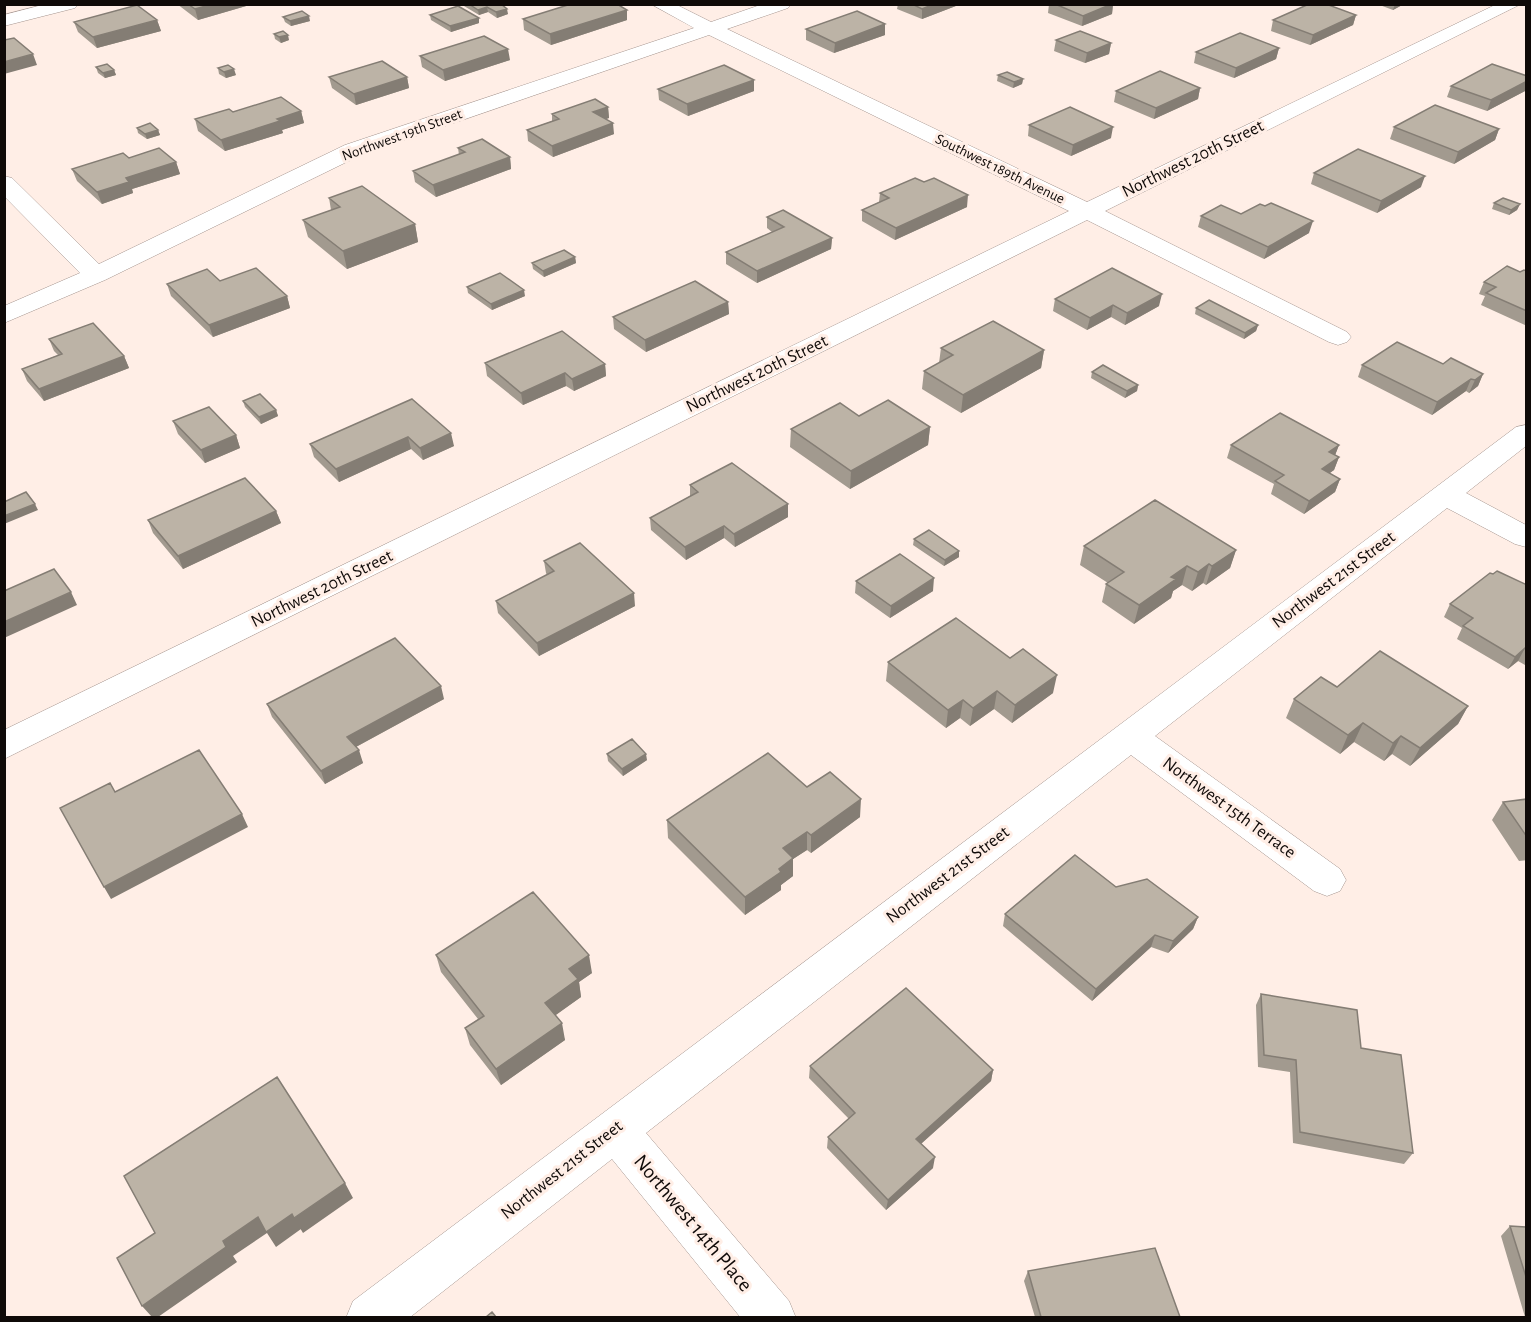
<svg xmlns="http://www.w3.org/2000/svg" width="1531" height="1322" font-family="'Alegreya Sans',sans-serif">
<style>
.lines{fill:none;stroke-linecap:round;stroke-linejoin:round}
.street-casing{stroke:#a4948e;stroke-width:1}
.street{fill:#fff;fill-rule:evenodd}
.wall{fill:#a29a8f}
.shaded-wall{fill:#847d74}
.building{fill:#bcb3a6;stroke:#847d74;stroke-width:1.5}
.labels{text-anchor:middle;dominant-baseline:central;stroke-width:6;stroke-linejoin:round;paint-order:stroke}
.far-street-label{font-size:15px;fill:#0f0a08;stroke:#ffeee6}
.street-label{font-size:18px;fill:#0f0a08;stroke:#ffeee6}
.near-street-label{font-size:21px;fill:#0f0a08;stroke:#ffeee6}
</style>
<rect width="100%" height="100%" fill="#ffeee6"/>
<g class="lines">
<!-- street casing -->
<g class="street-casing">
<path id="street" d="M46,4H78L75,8L4,26V15Z
M651,4H675L711,22L763,4H791L788,8L727,29L1087,202L1497,4H1521L1105,211L1347,332L1351,337L1347,342L1338,345L1329,342L1087,220L4,759V730L1069,211L709,35L361,155L105,280L4,323V306L80,273L4,196V176L12,178L99,264L345,145L694,28Z
M1526,425V446L1466,493L1526,525V547L1515,544L1447,508L1155,736L1340,869L1346,880L1340,891L1327,896L1314,891L1131,755L646,1133L789,1301L796,1318H741L612,1159L409,1318H346L353,1301L1516,427Z"/>
</g>
<!-- street -->
<use href="#street" class="street"/>
</g>
<!-- wall -->
<path class="wall" d="M177,4H253L198,20Z
M463,4H501L508,14L497,18L488,12L479,15L464,6Z
M898,4H961L922,19L897,9Z
M1049,4H1113L1112,14L1082,26L1048,13Z
M1377,4H1404L1393,10Z
M430,15L479,23L451,32L431,20Z
M1356,15L1353,25L1310,45L1271,31L1273,20Z
M283,17L310,21L291,26L285,22Z
M523,19L627,20L551,45L524,30Z
M157,20L161,31L97,48L78,32L74,22Z
M885,24V35L834,53L806,40V29Z
M274,34L289,40L281,43L275,39Z
M1056,40L1111,43L1109,54L1085,63L1054,51Z
M1279,48L1276,59L1234,78L1194,63L1196,52Z
M420,56L510,60L445,81L422,67Z
M96,67L114,70L116,75L105,78L98,73Z
M218,68L236,75L226,78L219,74Z
M998,75L1023,79L1022,84L1013,88L997,81Z
M1527,76V90L1487,111L1447,97L1451,86Z
M329,77H407L409,88L356,105L332,88Z
M754,80V91L688,116L659,100L658,89Z
M1200,88L1198,99L1154,119L1114,102L1116,91Z
M608,107L609,118L606,119L614,134L553,157L528,141L527,130L552,121V114Z
M301,111L304,123L282,130L283,133L225,151L198,131L195,119L233,112Z
M1029,125L1111,138L1071,156L1028,136Z
M1394,127L1499,129L1495,140L1454,164L1390,139Z
M137,128L158,130L160,135L147,139L138,133Z
M458,148L510,157L511,169L436,197L415,182L413,171L459,155Z
M129,158L176,162L180,174L132,189L133,193L102,204L77,181L72,169Z
M1314,173L1421,187L1377,213L1311,184Z
M880,193L967,207L895,240L862,221V210L879,202Z
M329,198L415,224L418,242L347,269L308,237L303,220L331,210Z
M1494,203L1520,204L1517,210L1509,215L1492,209Z
M1241,214L1309,233L1264,259L1198,227L1201,216Z
M767,217L832,238L831,249L757,283L726,264V252L772,232L767,228Z
M575,257L576,263L544,277L533,269L532,263Z
M1527,271V326L1481,305L1485,296L1479,294L1484,282Z
M220,281L287,296L290,308L213,337L171,296L167,284Z
M467,287L525,296L492,310L468,293Z
M1055,299L1159,306L1125,325L1111,317L1087,330L1053,311Z
M728,302L729,314L646,352L614,329L613,317Z
M1196,308L1258,325L1256,331L1244,339L1195,314Z
M49,339L124,356L129,368L44,401L27,381L22,369L58,355L54,351Z
M941,348L1044,350L1041,368L961,413L922,389L924,371L939,363Z
M485,363L605,364L606,376L574,391L566,386L523,405L487,376Z
M1443,364L1483,374L1478,386L1469,393L1466,391L1432,415L1358,377L1362,365Z
M1092,372L1138,385L1137,391L1125,398L1091,378Z
M412,399L454,446L423,460L411,449L339,482L314,457L310,444Z
M243,401L276,410L278,416L261,424L245,407Z
M859,416L930,427L928,445L850,489L790,447L791,429Z
M173,421L236,435L240,448L205,463L178,434Z
M1231,445H1339L1335,455L1339,457L1334,470L1329,473L1340,479L1335,492L1304,514L1271,494L1274,484L1227,458Z
M690,485L788,504V517L735,547L724,538L686,560L651,530L650,518L690,496Z
M276,511L281,523L183,569L153,533L148,520Z
M914,539L959,551V557L944,566L913,545Z
M1084,546L1236,550L1230,568L1206,585L1203,583L1192,591L1182,585L1173,591L1171,598L1134,624L1102,602L1106,584L1108,583L1080,565Z
M544,561L635,606L539,656L498,613L496,601L547,575L546,573Z
M1493,574L1527,585V664L1525,665L1518,661L1508,669L1457,639L1462,628L1444,617L1450,604Z
M856,581L933,591L890,618L855,593Z
M888,662L1053,693L1012,723L994,709L970,726L960,718L946,728L886,681Z
M1337,687L1468,706L1458,724L1410,766L1392,754L1384,761L1354,742L1340,754L1286,718L1294,699Z
M444,699L356,747L363,763L325,784L272,717L267,704Z
M607,754L647,760L623,776L608,761Z
M807,787L860,817L811,853L807,850L793,859V876L781,885V890L745,915L668,838L667,820Z
M1527,799V860L1519,861L1492,820L1503,802Z
M1116,887L1198,917L1193,929L1168,953L1151,947L1092,1001L1003,926L1005,914Z
M436,955L592,973L579,982L581,997L555,1015L565,1040L501,1085L470,1045L465,1028L478,1019L441,972Z
M1261,994L1361,1048L1413,1153L1404,1164L1293,1143L1290,1072L1258,1067L1256,1005Z
M810,1066L993,1070L991,1081L921,1144L933,1168L886,1210L827,1148L828,1137L849,1119L809,1078Z
M1510,1226L1527,1227V1317H1525L1501,1236Z
M1028,1271L1180,1317H1035L1024,1281Z"/>
<!-- shaded-wall -->
<path class="shaded-wall" d="M213,4H253L198,20L195,9Z
M934,4H961L922,19V9Z
M1112,4H1113L1112,14L1082,26L1083,16Z
M1395,4H1404L1393,10Z
M487,7L488,12L479,15L478,10Z
M507,9L508,14L497,18L496,12Z
M627,10V20L551,45L550,34Z
M1356,15L1353,25L1310,45L1313,35Z
M309,16L310,21L291,26L290,21Z
M479,18V23L451,32L450,26Z
M157,20L161,31L97,48L93,37Z
M885,24V35L834,53L835,43Z
M288,35L289,40L281,43L279,37Z
M1111,43L1109,54L1085,63L1087,53Z
M1279,48L1276,59L1234,78L1236,68Z
M508,49L510,60L445,81L443,70Z
M33,54L37,65L4,74V62Z
M234,69L236,75L226,78L224,72Z
M114,70L116,75L105,78L103,73Z
M407,77L409,88L356,105L354,94Z
M1023,79L1022,84L1013,88L1014,82Z
M754,80V91L688,116L687,104Z
M1527,81V90L1487,111L1491,100Z
M1200,88L1198,99L1154,119L1156,108Z
M608,107L609,118L594,123L593,112Z
M301,111L304,123L282,130L283,133L225,151L221,140L277,119Z
M613,123L614,134L553,157L552,146Z
M1113,127L1111,138L1071,156L1073,145Z
M1499,129L1495,140L1454,164L1458,152Z
M158,130L160,135L147,139L145,134Z
M510,157L511,169L436,197L433,185Z
M176,162L180,174L132,189L133,193L102,204L97,192L126,178Z
M1425,176L1421,187L1377,213L1381,201Z
M968,195L967,207L895,240L896,228Z
M1520,204L1517,210L1509,215L1511,210Z
M1313,221L1309,233L1264,259L1268,247Z
M415,224L418,242L347,269L343,251Z
M832,238L831,249L757,283V271Z
M575,257L576,263L544,277L543,271Z
M524,290L525,296L492,310L491,304Z
M1162,294L1159,306L1125,325L1127,313Z
M287,296L290,308L213,337L209,325Z
M728,302L729,314L646,352L645,340Z
M1113,305L1111,317L1087,330L1090,318Z
M1258,325L1256,331L1244,339L1245,333Z
M1044,350L1041,368L961,413L963,395Z
M124,356L129,368L44,401L39,389Z
M605,364L606,376L574,391L572,379Z
M565,373L566,386L523,405L521,393Z
M1483,374L1478,386L1469,393L1475,380Z
M1471,379L1466,391L1432,415L1437,402Z
M1138,385L1137,391L1125,398L1127,391Z
M276,410L278,416L261,424L259,417Z
M930,427L928,445L850,489L851,471Z
M451,433L454,446L423,460L420,448Z
M236,435L240,448L205,463L201,450Z
M408,437L411,449L339,482L336,469Z
M1339,445L1334,458L1329,452Z
M1339,457L1334,470L1318,482L1322,469Z
M1340,479L1335,492L1304,514L1309,501Z
M35,504L38,510L4,524V516Z
M788,504V517L735,547L734,534Z
M276,511L281,523L183,569L178,556Z
M724,526V538L686,560L685,547Z
M1236,550L1230,568L1206,585L1212,566Z
M959,551V557L944,566L945,560Z
M1209,564L1203,583L1192,591L1198,572Z
M1187,566L1182,585L1173,591L1171,598L1134,624L1139,605L1171,577Z
M934,578L933,591L890,618L891,606Z
M71,592L77,605L4,638V622Z
M634,593L635,606L539,656L537,643Z
M1525,648L1518,661L1508,669L1515,657Z
M1057,675L1053,693L1012,723L1015,705Z
M441,686L444,699L352,749L347,737Z
M997,691L994,709L970,726L973,708Z
M963,700L960,718L946,728L948,710Z
M1468,706L1458,724L1410,766L1420,748Z
M1363,723L1354,742L1340,754L1348,735Z
M1401,736L1392,754L1384,761L1393,743Z
M359,750L363,763L325,784L321,771Z
M646,754L647,760L623,776L622,769Z
M861,799L860,817L811,853V835Z
M242,814L248,827L111,899L104,887Z
M807,832V850L793,859V876L781,885V890L745,915V897L779,869L783,848Z
M1198,917L1193,929L1168,953L1173,941Z
M1155,935L1151,947L1092,1001L1096,989Z
M589,955L592,973L579,982L581,997L549,1020L545,1003L569,969Z
M562,1023L565,1040L501,1085L496,1069Z
M993,1070L991,1081L914,1150L916,1139Z
M935,1157L933,1168L886,1210L888,1200Z
M345,1183L353,1198L303,1233L294,1218Z
M292,1214L301,1229L276,1247L267,1233L233,1256L237,1262L158,1317H152L142,1306L223,1241L258,1217Z"/>
<!-- building -->
<path class="building" d="M188,4H213L195,9Z
M469,4H501L507,9L496,12L487,7L478,10Z
M571,4H617L627,10L550,34L523,19Z
M912,4H934L922,9Z
M1055,4H1112L1083,16Z
M1309,4H1326L1356,15L1313,35L1273,20Z
M137,5L157,20L93,37L74,22Z
M458,6L479,18L450,26L430,15Z
M302,11L309,16L290,21L283,17Z
M857,11L885,24L835,43L806,29Z
M283,31L288,35L279,37L274,34Z
M1080,31L1111,43L1087,53L1056,40Z
M1240,33L1279,48L1236,68L1196,52Z
M484,36L508,49L443,70L420,56Z
M14,38L33,54L4,62V40Z
M382,61L407,77L354,94L329,77Z
M107,64L114,70L103,73L96,67Z
M1492,64L1527,76V81L1491,100L1451,86Z
M228,65L234,69L224,72L218,68Z
M724,65L754,80L687,104L658,89Z
M1160,71L1200,88L1156,108L1116,91Z
M1007,72L1023,79L1014,82L998,75Z
M281,97L301,111L277,119L280,121L221,140L195,119L229,109L233,112Z
M595,99L608,107L593,112L613,123L552,146L527,130L559,119L552,114Z
M1435,105L1499,129L1458,152L1394,127Z
M1070,107L1113,127L1073,145L1029,125Z
M150,123L158,130L145,134L137,128Z
M482,139L510,157L433,185L413,171L465,152L458,148Z
M159,148L176,162L126,178L129,182L97,192L72,169L123,153L129,158Z
M1358,149L1425,176L1381,201L1314,173Z
M915,178L924,182L934,178L968,195L896,228L862,210L889,198L880,193Z
M362,186L415,224L343,251L303,220L340,207L329,198Z
M1503,198L1520,204L1511,210L1494,203Z
M1271,203L1313,221L1268,247L1201,216L1221,205L1241,214L1260,204L1265,206Z
M783,210L832,238L757,271L726,252L784,227L767,217Z
M564,250L575,257L543,271L532,263Z
M1507,266L1520,272L1524,270L1527,271V311L1486,293L1496,287L1484,282Z
M256,268L287,296L209,325L167,284L207,269L220,281Z
M1112,268L1162,294L1127,313L1113,305L1090,318L1055,299Z
M500,273L524,290L491,304L467,287Z
M695,281L728,302L645,340L613,317Z
M1209,300L1258,325L1245,333L1196,308Z
M993,321L1044,350L963,395L924,371L953,355L941,348Z
M93,323L124,356L39,389L22,369L62,354L49,339Z
M562,331L605,364L572,379L565,373L521,393L485,363Z
M1397,342L1443,364L1451,358L1483,374L1475,380L1471,379L1437,402L1362,365Z
M1103,365L1138,385L1127,391L1092,372Z
M260,394L276,410L259,417L243,401Z
M412,399L451,433L420,448L408,437L336,469L310,444Z
M888,400L930,427L851,471L791,429L840,403L859,416Z
M209,407L236,435L201,450L173,421Z
M1280,413L1339,445L1329,452L1339,457L1322,469L1340,479L1309,501L1275,481L1284,475L1231,445Z
M732,463L788,504L734,534L724,526L685,547L650,518L698,492L690,485Z
M245,478L276,511L178,556L148,520Z
M26,492L35,504L4,516V502Z
M1155,500L1236,550L1212,566L1209,564L1198,572L1187,566L1171,577L1176,579L1139,605L1106,584L1124,572L1084,546Z
M929,530L959,551L945,560L914,539Z
M580,543L634,593L537,643L496,601L554,571L544,561Z
M900,554L934,578L891,606L856,581Z
M54,569L71,592L4,622V591Z
M1497,571L1527,585V650L1525,648L1515,657L1463,626L1473,618L1450,604L1490,573L1493,574Z
M956,618L1010,658L1023,649L1057,675L1015,705L997,691L973,708L963,700L948,710L888,662Z
M395,638L441,686L347,737L359,750L321,771L267,704Z
M1380,651L1468,706L1420,748L1401,736L1393,743L1363,723L1348,735L1294,699L1321,677L1337,687Z
M632,739L646,754L622,769L607,754Z
M199,750L242,814L104,887L60,808L110,783L115,792Z
M768,753L807,787L830,772L861,799L811,835L807,832L783,848L793,858L779,869L781,872L745,897L667,820Z
M1527,799V837L1503,802Z
M1075,855L1116,887L1147,879L1198,917L1173,941L1155,935L1096,989L1005,914Z
M533,892L589,955L569,969L578,979L545,1003L562,1023L496,1069L465,1028L484,1016L436,955Z
M906,988L993,1070L916,1139L935,1157L888,1200L828,1137L855,1113L810,1066Z
M1261,994L1357,1010L1361,1048L1401,1055L1413,1153L1300,1132L1296,1060L1264,1055Z
M277,1077L345,1183L294,1218L292,1214L266,1232L258,1217L223,1241L226,1247L142,1306L117,1258L155,1233L124,1176Z
M1510,1226L1527,1227V1280Z
M1155,1248L1180,1317H1041L1028,1271Z
M492,1312L496,1317H486Z"/>
<g class="labels">
<!-- far-street labels -->
<g class="far-street-label">
<text transform="translate(402 135) rotate(-20)">Northwest 19th Street</text>
<text transform="translate(1000 169) rotate(26)">Southwest 189th Avenue</text>
</g>
<!-- street labels -->
<g class="street-label">
<text transform="translate(1193 159) rotate(-26)">Northwest 20th Street</text>
<text transform="translate(757 374) rotate(-26)">Northwest 20th Street</text>
<text transform="translate(1334 580) rotate(-37)">Northwest 21st Street</text>
<text transform="translate(322 589) rotate(-26)">Northwest 20th Street</text>
<text transform="translate(1229 808) rotate(36)">Northwest 15th Terrace</text>
<text transform="translate(948 875) rotate(-37)">Northwest 21st Street</text>
<text transform="translate(562 1170) rotate(-38)">Northwest 21st Street</text>
</g>
<!-- near-street labels -->
<g class="near-street-label">
<text transform="translate(693 1223) rotate(50)">Northwest 14th Place</text>
</g>
</g>
<!-- border -->
<rect width="1531" height="1322" fill="none" stroke="#0f0a08" stroke-width="12"/>
</svg>
